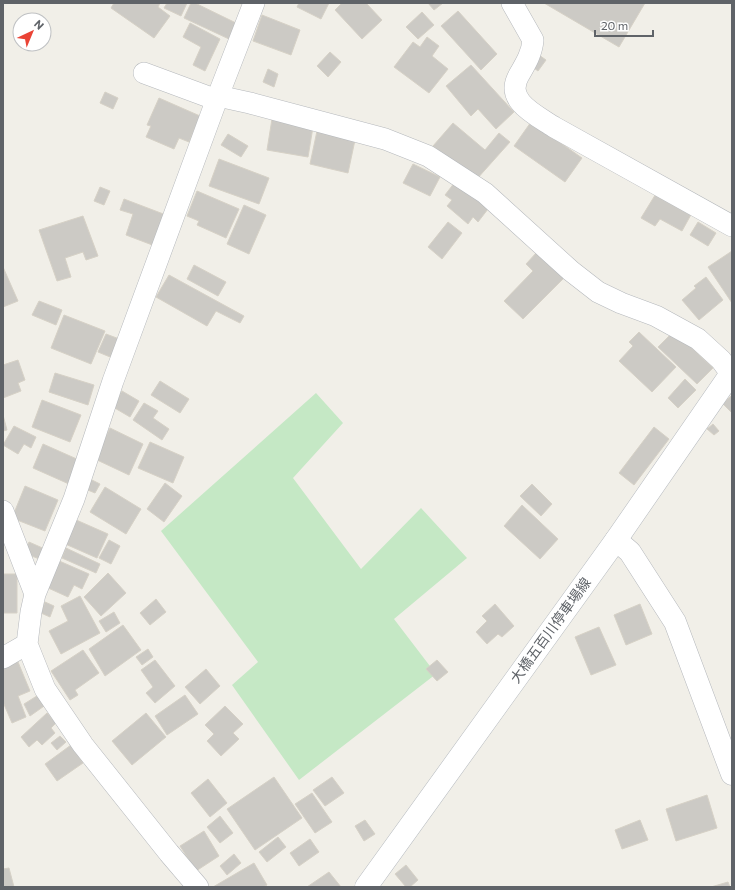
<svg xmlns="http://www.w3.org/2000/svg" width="735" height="890" font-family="Commissioner,'Noto Sans JP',sans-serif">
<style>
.green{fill:#c5e8c5}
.building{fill:#cccac5;stroke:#d6d1c6}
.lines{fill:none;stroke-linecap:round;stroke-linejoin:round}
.minor-casing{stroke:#b5b8bc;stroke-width:22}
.tertiary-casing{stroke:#b5b8bc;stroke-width:23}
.secondary-casing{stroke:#b6babf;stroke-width:23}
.minor{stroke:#fff;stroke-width:21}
.tertiary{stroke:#fff;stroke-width:22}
.secondary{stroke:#fff;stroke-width:22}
.labels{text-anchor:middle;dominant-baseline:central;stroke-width:3.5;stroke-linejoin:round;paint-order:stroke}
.street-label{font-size:14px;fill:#5f6368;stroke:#fff}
</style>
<rect width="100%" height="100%" fill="#f1efe8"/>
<!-- green -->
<path class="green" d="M316,393L343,423L293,478L361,569L421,508L467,558L394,619L436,674L299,780L232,685L258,662L161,531Z"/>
<!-- building -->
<path class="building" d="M114,3H160L158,7L170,16L154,38L111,8Z
M167,3H187L181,16L164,8Z
M191,3H195L236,23L229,39L184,18Z
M299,3H329L321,19L297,7Z
M342,3H366L382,20L362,39L335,10Z
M428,3H443L434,10Z
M544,3H645L619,47Z
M458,11L497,54L481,70L441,26Z
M422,12L434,25L418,39L406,27Z
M262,15L300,30L291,55L253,41Z
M190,23L220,39L205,71L193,65L201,47L183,37Z
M427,37L439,46L432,56L448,69L429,93L394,67L413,42L420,47Z
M330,52L341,62L328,77L317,66Z
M539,55L546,60L538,71L531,66Z
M471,65L514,112L496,129L478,109L471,116L446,86Z
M268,69L278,74L274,87L263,82Z
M105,92L118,98L113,109L100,103Z
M159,98L200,116L189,142L179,138L174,149L146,137L151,126L147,125Z
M272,119L313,127L308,157L267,150Z
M531,122L582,158L565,182L514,146Z
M453,123L485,150L499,133L510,142L476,180L433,146Z
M317,131L355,140L348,173L310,164Z
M228,134L248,146L241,157L221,145Z
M219,159L269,178L259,204L209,186Z
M413,164L440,177L430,196L403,183Z
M455,182L488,209L478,222L473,217L468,224L447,206L452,200L445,195Z
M100,187L110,191L104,205L94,201Z
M197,191L239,209L226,238L197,225L199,221L187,216Z
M657,192L693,211L682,231L660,219L655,226L641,218Z
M124,199L166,215L155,246L126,235L133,214L120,210Z
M244,205L266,215L249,254L227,244Z
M83,216L98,256L86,260L83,252L65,258L71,277L57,281L39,230Z
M448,222L462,233L442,259L428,247Z
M698,222L716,233L708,246L690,235Z
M732,251V303L708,267Z
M537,252L564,278L523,319L504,301L533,271L526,264Z
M194,265L226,282L218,296L187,279Z
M3,267L18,301L3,307Z
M169,275L244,316L240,323L216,311L207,326L156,297Z
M706,277L723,300L699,320L682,300L696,288L694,286Z
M39,301L62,310L56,325L32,315Z
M64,315L105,331L91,364L51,348Z
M674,331L713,368L697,384L658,347Z
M639,332L676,367L652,392L619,361L633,346L629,342Z
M106,334L122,340L115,359L98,352Z
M18,360L25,380L18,383L21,391L3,398V365Z
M55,373L94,385L88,405L49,392Z
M685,379L696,390L678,408L668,398Z
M160,381L189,399L180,413L151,395Z
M122,391L139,401L130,417L113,407Z
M732,395V413L723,404Z
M42,400L81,415L70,442L32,427Z
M144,403L158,411L153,418L169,429L162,440L133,420Z
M3,415L7,430L3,431Z
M713,424L719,431L714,435L707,429Z
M14,426L36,437L31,448L24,444L18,454L3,445Z
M654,427L669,439L634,485L619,473Z
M110,428L143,444L129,475L95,459Z
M150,442L184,457L173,483L138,468Z
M43,444L79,460L69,484L33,468Z
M88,478L100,484L95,493L83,488Z
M165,483L182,496L164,522L147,509Z
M532,484L552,504L541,516L520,496Z
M25,486L58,500L45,531L12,518Z
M105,487L141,509L126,534L90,512Z
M522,505L558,539L540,559L504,526Z
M74,519L108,534L97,558L63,543Z
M109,540L120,546L111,564L99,558Z
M29,542L47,550L42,560L24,553Z
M66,548L100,564L96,573L62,558Z
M57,560L89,574L82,589L74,585L68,597L46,587Z
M108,573L126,593L101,616L84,597Z
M3,574H17V613H3Z
M80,596L100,633L61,654L49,631L68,621L61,606Z
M156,599L166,612L150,625L140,613Z
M45,602L54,606L50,617L41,613Z
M495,604L514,626L502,637L498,634L487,644L476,632L487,621L482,616Z
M640,604L652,634L626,645L614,615Z
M114,612L120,623L106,632L99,621Z
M123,625L141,650L105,676L89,649Z
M599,627L616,665L591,675L575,637Z
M148,649L153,657L142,665L136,657Z
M83,650L99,673L75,690L78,695L70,700L51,671Z
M155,660L175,686L155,703L146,693L153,687L141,670Z
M437,660L448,672L437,681L426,669Z
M18,662L30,691L18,696L26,717L12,723L3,702V668Z
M206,669L220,686L200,704L185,687Z
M40,694L47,704L30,716L24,704Z
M185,695L198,714L167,735L155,716Z
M225,706L243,724L233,733L239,739L221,756L207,741L214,734L205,725Z
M47,713L56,723L51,728L55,733L42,745L37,740L29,747L21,737Z
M146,713L166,737L132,765L112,741Z
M60,736L66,742L57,750L51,743Z
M71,745L83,763L57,781L45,764Z
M274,777L302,818L255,850L227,809Z
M332,777L344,793L325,806L313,790Z
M208,779L227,803L210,817L191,793Z
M312,793L332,822L315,833L295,804Z
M707,795L717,828L676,841L666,809Z
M220,816L233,833L220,843L207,827Z
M365,820L375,834L364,841L355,826Z
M640,820L648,840L622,849L615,830Z
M204,831L219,856L196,871L180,846Z
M278,837L286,847L267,862L259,852Z
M310,839L319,852L299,866L290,853Z
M234,854L241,863L227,875L220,866Z
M254,863L267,885L263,887H213Z
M406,865L418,880L410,887H406L395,874Z
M9,868L14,887H3V869Z
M329,872L341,887H307Z
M728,882L730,887H711Z"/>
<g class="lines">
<!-- minor casing -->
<g class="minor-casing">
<path id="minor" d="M512,3L533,40C532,53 526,63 519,75C504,101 536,115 554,127L732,226
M144,73L217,100
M218,96L250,103L385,139L428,156L485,193L571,271L598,292L621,303L656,316L698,339L721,360L732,375
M3,511L35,594
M3,658L27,644
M198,887L169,853L83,745L45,689L27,644L31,612L35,594L74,499L113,381L218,96L254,3"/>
</g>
<!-- tertiary casing -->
<g class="tertiary-casing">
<path id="tertiary" d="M616,540L630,552L675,622L732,774"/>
</g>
<!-- secondary casing -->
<g class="secondary-casing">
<path id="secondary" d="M366,887L616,540L732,372"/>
</g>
<!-- minor -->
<use href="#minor" class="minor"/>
<!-- tertiary -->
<use href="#tertiary" class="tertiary"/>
<!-- secondary -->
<use href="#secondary" class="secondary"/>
</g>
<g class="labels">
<!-- street labels -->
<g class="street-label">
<text transform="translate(550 630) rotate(-54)">大橋五百川停車場線</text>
</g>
</g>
<!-- border -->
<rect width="735" height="890" fill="none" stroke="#5f6368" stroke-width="8"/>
<!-- north arrow -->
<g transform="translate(32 32) rotate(44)"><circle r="19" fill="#ffffff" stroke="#bfc1c3"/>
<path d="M0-3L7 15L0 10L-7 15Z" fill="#ea4335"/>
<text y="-6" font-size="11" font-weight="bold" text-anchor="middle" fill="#5f6368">N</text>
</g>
<!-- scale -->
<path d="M595 30v6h58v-6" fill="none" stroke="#5f6368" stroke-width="2"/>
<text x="601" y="30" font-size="12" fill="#5f6368" stroke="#ffffff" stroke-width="3" paint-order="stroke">20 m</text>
</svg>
